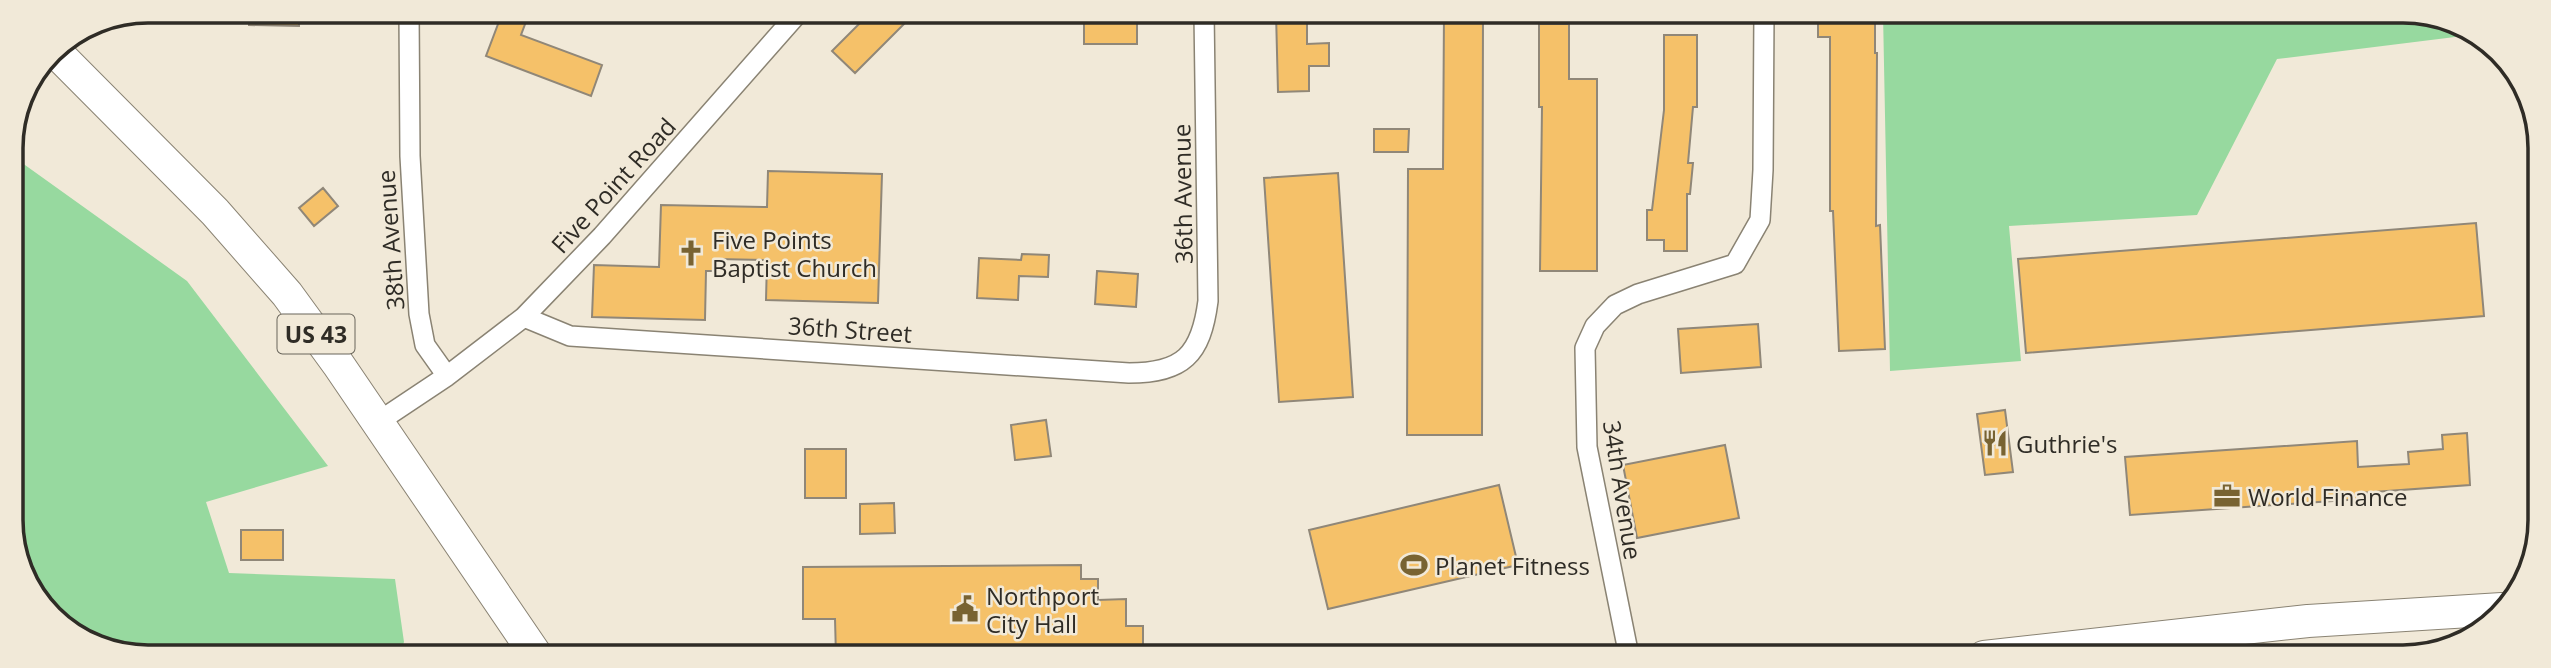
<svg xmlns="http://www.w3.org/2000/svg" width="2551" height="668" font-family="'Open Sans',sans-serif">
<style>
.green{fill:#97d99f}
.building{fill:#f5c169;stroke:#908778;stroke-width:2}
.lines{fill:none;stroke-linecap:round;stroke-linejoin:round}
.minor-casing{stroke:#8a8373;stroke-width:22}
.trunk-casing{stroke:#8a8373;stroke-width:34}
.minor{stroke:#fff;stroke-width:19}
.trunk{stroke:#fff;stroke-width:32}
.labels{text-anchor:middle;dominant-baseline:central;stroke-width:5;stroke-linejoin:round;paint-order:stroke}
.shield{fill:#f1e9d8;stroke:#69655b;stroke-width:2}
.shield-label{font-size:23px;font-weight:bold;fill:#2f2c26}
.street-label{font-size:24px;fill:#2f2c26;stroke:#f1e9d8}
.poi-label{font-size:24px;fill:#2f2c26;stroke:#f1e9d8;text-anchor:start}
.rim{fill:none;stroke:#2f2c26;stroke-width:3.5}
</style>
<rect width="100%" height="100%" fill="#f1e9d8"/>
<!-- green -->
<path class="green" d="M1883,13H2431L2471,35L2277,59L2197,215L2009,226L2021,361L1890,371Z
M11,155L187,281L328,466L206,502L229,573L395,579L404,642L399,655H120L51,618L13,548Z"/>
<!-- building -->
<path class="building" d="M249,11H300L299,26L249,25Z
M503,11H530L521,35L602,65L591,96L486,56Z
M872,11H901L909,19L855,73L832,51Z
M1444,12H1483L1482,435H1407L1408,169H1443Z
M1818,12L1875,13V53H1877L1876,226L1880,225L1885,349L1839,351L1833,211H1830V37H1818Z
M1276,13H1307V44L1329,43V66H1309V91L1278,92Z
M1084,19H1137V44H1084Z
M1539,24H1569V79H1597V271H1540L1542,107H1539Z
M1664,35H1697V107H1693L1688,163H1693L1690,194H1687V251H1664V240H1647V210H1652L1664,110Z
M1374,129H1409L1408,152H1374Z
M768,171L882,174L878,303L766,300L767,260L717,259L716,271H706L705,320L592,317L594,265L659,267L661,205L767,207Z
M1338,173L1353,397L1279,402L1264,178Z
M323,188L338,206L314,226L299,208Z
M2476,223L2484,316L2026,353L2018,259Z
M1022,254L1049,255L1048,277L1019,276L1018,300L977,298L979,258L1021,260Z
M1097,271L1138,274L1136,307L1095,304Z
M1758,324L1761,367L1681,373L1678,329Z
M2005,410L2013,472L1985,475L1977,414Z
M1046,420L1051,456L1015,460L1011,425Z
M2467,433L2470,485L2360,493L2361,499L2130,515L2125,457L2357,441L2358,467L2391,465L2409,464L2408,452L2443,449L2442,435Z
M1725,445L1739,518L1637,538L1623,465Z
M805,449H846V498H805Z
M1499,485L1518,565L1328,609L1309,530Z
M894,503L895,533L860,534V504Z
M241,530H283V560H241Z
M1081,565V579H1098V600L1126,599V626H1143V656H836L835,619H803V567Z"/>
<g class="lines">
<!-- minor casing -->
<g class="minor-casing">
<path id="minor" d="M524,317L570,336L1129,373C1183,373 1201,355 1208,301L1204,12
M447,376L524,317L602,236L800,11
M378,422L447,376L425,345L419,314L410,156L409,11
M1629,656L1587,447L1585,348L1595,326L1615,305L1638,294L1735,264L1760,220L1763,170L1764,12"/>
</g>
<!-- trunk casing -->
<g class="trunk-casing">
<path id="trunk" d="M53,49L215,212L287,294L338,364L536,655
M1984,657L2308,621L2502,609"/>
</g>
<!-- minor -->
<use href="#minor" class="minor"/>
<!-- trunk -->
<use href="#trunk" class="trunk"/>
</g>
<!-- icons -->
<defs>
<g id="church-bare" transform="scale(2.1)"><path d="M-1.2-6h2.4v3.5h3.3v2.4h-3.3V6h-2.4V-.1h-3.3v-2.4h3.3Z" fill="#786332" stroke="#f1e9d8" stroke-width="2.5" paint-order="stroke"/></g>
<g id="restaurant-bare" transform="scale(2.1)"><path d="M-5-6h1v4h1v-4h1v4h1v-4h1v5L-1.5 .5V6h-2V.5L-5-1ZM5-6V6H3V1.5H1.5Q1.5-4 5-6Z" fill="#786332" stroke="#f1e9d8" stroke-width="2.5" paint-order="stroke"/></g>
<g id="office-bare" transform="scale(2.1)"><path d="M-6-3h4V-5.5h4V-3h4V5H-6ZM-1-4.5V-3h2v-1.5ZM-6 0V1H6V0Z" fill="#786332" stroke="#f1e9d8" stroke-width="2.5" paint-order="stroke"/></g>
<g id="stadium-bare" transform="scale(2.1)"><path d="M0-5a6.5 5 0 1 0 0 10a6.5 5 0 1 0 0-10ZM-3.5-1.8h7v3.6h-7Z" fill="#786332" stroke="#f1e9d8" stroke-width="2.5" paint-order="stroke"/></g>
<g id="civic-bare" transform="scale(2.1)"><path d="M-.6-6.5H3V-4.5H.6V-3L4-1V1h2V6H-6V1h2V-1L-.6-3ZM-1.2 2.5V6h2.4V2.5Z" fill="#786332" stroke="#f1e9d8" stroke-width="2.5" paint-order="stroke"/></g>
</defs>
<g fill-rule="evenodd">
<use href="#church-bare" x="691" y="253"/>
<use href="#restaurant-bare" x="1995" y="443"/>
<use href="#office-bare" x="2227" y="496"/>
<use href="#stadium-bare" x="1414" y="565"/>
<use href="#civic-bare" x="965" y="609"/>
</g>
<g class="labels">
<!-- shield labels -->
<rect class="shield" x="277.5" y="314.5" width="77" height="39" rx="5"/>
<g class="shield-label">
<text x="316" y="334">US 43</text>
</g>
<!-- street labels -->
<g class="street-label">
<text transform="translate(613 185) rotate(-48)">Five Point Road</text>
<text transform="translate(1182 194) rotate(-91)">36th Avenue</text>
<text transform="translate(390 240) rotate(-94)">38th Avenue</text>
<text transform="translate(850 329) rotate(4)">36th Street</text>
<text transform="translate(1623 490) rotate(81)">34th Avenue</text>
</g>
<!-- poi labels -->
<g class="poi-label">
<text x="712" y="239">Five Points<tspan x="712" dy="28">Baptist Church</tspan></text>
<text x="2016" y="443">Guthrie's</text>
<text x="2248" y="496">World Finance</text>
<text x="1435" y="565">Planet Fitness</text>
<text x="986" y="595">Northport<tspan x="986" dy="28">City Hall</tspan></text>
</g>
</g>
<!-- crop -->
<path d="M0 0H2551V668H0ZM148 23H2403A125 125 0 0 1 2528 148V520A125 125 0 0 1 2403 645H148A125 125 0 0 1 23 520V148A125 125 0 0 1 148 23Z" fill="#f1e9d8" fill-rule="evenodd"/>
<path class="rim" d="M148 23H2403A125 125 0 0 1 2528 148V520A125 125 0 0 1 2403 645H148A125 125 0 0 1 23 520V148A125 125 0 0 1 148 23Z"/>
</svg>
